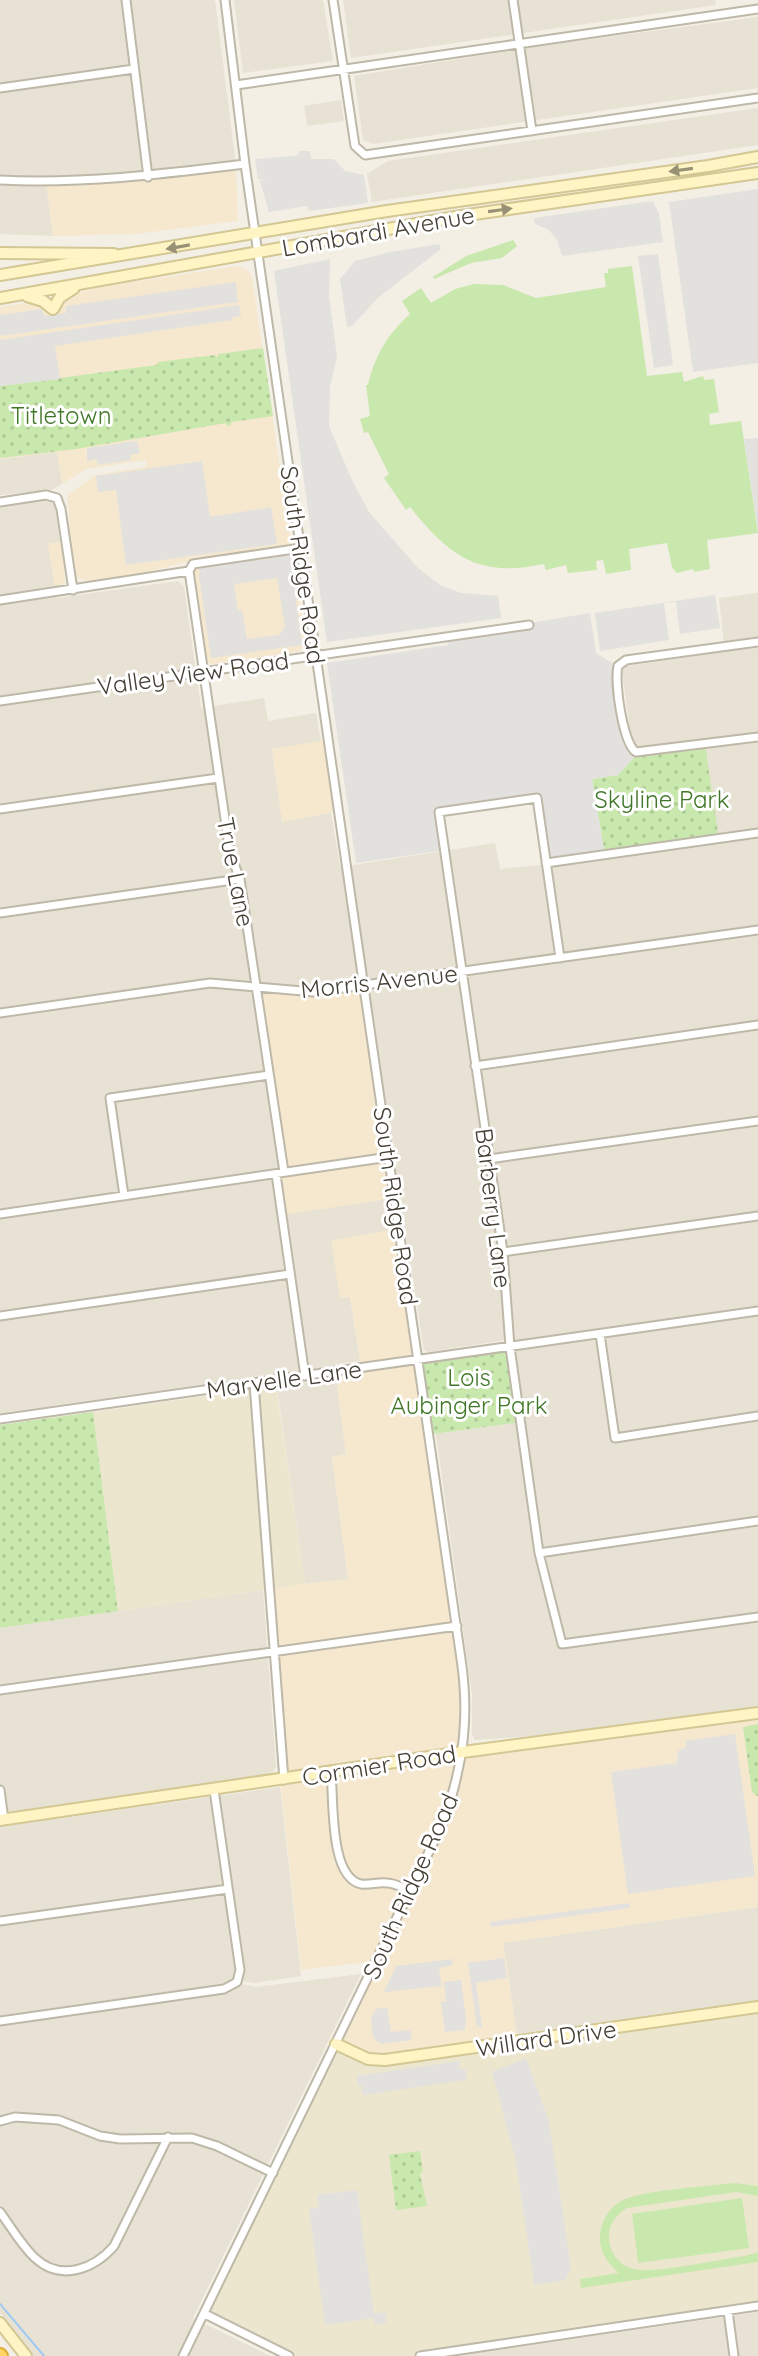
<svg xmlns="http://www.w3.org/2000/svg" width="758" height="2356" font-family="Quicksand,sans-serif">
<style>
.residential{fill:#e7e2d3}
.commercial{fill:#f5e8cf}
.education{fill:#ece6cf}
.grass{fill:url(#grass-dots)}
.garden{fill:#c9e8ad}
.parking{fill:#e3e1dd;fill-rule:evenodd}
.lines{fill:none;stroke-linecap:round;stroke-linejoin:round}
.stream{stroke:#a0caf1;stroke-width:2}
.street-casing{stroke:#beb8a8;stroke-width:11}
.secondary-casing{stroke:#d3c794;stroke-width:14}
.highway-casing{stroke:#deab33;stroke-width:16}
.street{stroke:#fff;stroke-width:7}
.secondary{stroke:#fff4c3;stroke-width:10}
.highway{stroke:#ffd664;stroke-width:12}
.oneway{fill:#999175}
.labels{text-anchor:middle;dominant-baseline:central;stroke-width:6;stroke-linejoin:round;paint-order:stroke}
.street-label{font-size:24px;fill:#454035;stroke:#fff}
.park-label{font-size:24px;fill:#407728;stroke:#fff}
</style>
<defs>
<pattern id="grass-dots" width="8" height="8" patternUnits="userSpaceOnUse" patternTransform="scale(2)"><rect width="8" height="8" fill="#c9e8ad"/><path d="M2 2h.1M6 6h.1" fill="none" stroke="#aec895" stroke-width="1.8" stroke-linecap="round"/></pattern>
</defs>
<rect width="100%" height="100%" fill="#f3efe5"/>
<!-- residential -->
<path class="residential" d="M0,0H215L236,165L46,182L53,236L0,234Z
M234,0H323L333,61L243,73Z
M343,0H715L716,5L351,58Z
M758,17V88L373,144L363,140L354,76L532,47Z
M341,100L344,121L307,126L304,106Z
M758,108V145L372,202L367,174L388,161Z
M57,451L62,484L51,490L0,495V459Z
M50,498L55,505L60,542L48,544L57,598L178,581L184,587L201,708L264,698L268,721L316,713L321,742L272,750L282,821L331,813L340,867L495,843L500,869L607,858L719,843L704,739L641,748L634,745L631,739L622,670L627,666L725,652L719,598L758,593V1706L561,1734L475,1740L472,1734V1694L436,1434L525,1421L514,1339L428,1352L424,1350L405,1229L332,1241L341,1298L350,1297L360,1361L335,1364L346,1454L332,1457L348,1579L305,1584L275,1374L0,1413V508Z
M263,1590L276,1767L274,1771L267,1775L0,1813V1628Z
M280,1787L301,1976L254,1983L244,1981L235,1975L234,1977L242,1984L255,1987L361,1974L193,2318L270,2356H34L0,2313V1827Z
M758,1907V2000L517,2034L503,1943Z
M758,2312V2356H458Z"/>
<!-- commercial -->
<path class="commercial" d="M236,165L238,221L136,234L53,236L46,182Z
M236,266L248,270L252,277L291,543L288,546L196,559L137,575L88,582L77,577L74,559L63,560L65,582L55,587L48,544L71,540L67,495L96,475L146,467V460L86,469L62,484L57,452L0,459V307L35,302L48,312L60,310L62,302L69,295L101,287Z
M291,555L306,641L304,648L297,652L212,664L208,663L193,571L195,569Z
M328,740L339,811L282,822L272,749Z
M364,986L395,1198L282,1215L276,1174L284,1172L256,987L314,992Z
M399,1228L464,1677L463,1752L758,1713V1907L503,1943L518,2041L385,2060L336,2044L376,1961L301,1970L280,1781L283,1780L269,1588L348,1579L332,1457L346,1454L335,1372L361,1367L350,1297L340,1298L331,1241Z"/>
<!-- education -->
<path class="education" d="M276,1386L305,1584L118,1611L93,1412Z
M758,2007V2306L420,2356H289L205,2314L336,2044L368,2059Z"/>
<!-- grass -->
<path class="grass" d="M263,348L273,416L231,422V425L227,426L226,423L76,449L0,458V386L157,365L158,362L215,355L217,358L218,354Z
M705,745L719,839L605,855L592,779L618,775L638,753Z
M510,1347L521,1422L427,1435L418,1360Z
M93,1412L118,1611L0,1628V1425Z
M758,1724V1796H757L752,1792L743,1727Z
M420,2151L423,2172L420,2174L427,2206L396,2210L389,2155Z"/>
<!-- garden -->
<path class="garden" d="M513,240L517,246L502,258L471,263L434,279L433,277L466,256Z
M632,266L647,376L682,372L684,382L703,376L704,380L714,379L719,412L709,414L710,425L741,421L758,533L707,540L710,569L694,572L693,569L677,573L672,567L667,543L629,549L631,570L606,574L603,560L596,561L597,570L568,573L566,565L546,570L544,564C479,578 450,557 410,507L406,510L384,478L389,474L368,432L364,433L360,419L370,416L366,385H368C375,355 387,335 410,314L402,301L421,288L431,303L455,289L474,284L503,285L536,298L606,287L604,273H608V269Z
M735,2183L758,2186V2196L736,2192L627,2208C616,2215 608,2225 609,2238C609,2253 620,2266 634,2269C654,2274 721,2259 745,2256L758,2252V2262L581,2288L580,2279L619,2273C608,2263 599,2252 600,2236C601,2221 609,2207 623,2200C644,2190 709,2186 735,2183Z
M742,2198L749,2248L638,2263L632,2214Z"/>
<!-- parking -->
<path class="parking" d="M299,151H310L311,159H334L345,171L364,175L368,203L309,211L307,206L269,212L260,181L265,179L258,180L255,159L295,156L298,155Z
M758,189V363L693,372L669,202Z
M653,201L659,214L663,242L562,256L557,240L549,230L535,224L534,218Z
M439,244L441,249L379,297L352,326L347,327L340,279L355,261L390,252Z
M658,254L673,365L654,368L638,256Z
M330,259L329,296L337,357L330,387L329,426L351,478L369,512L417,567L440,585L461,593L498,596L501,618L327,642L274,271Z
M236,282L238,302L0,336V315L42,309L44,316L66,313V306Z
M239,305L241,316L233,317L232,320L55,346L60,379L0,386V340Z
M758,438V531L744,439Z
M137,441L140,453L130,455L131,460L98,465L96,459L87,461V448Z
M202,461L210,517L271,507L277,544L126,565L116,490L98,492L96,476Z
M290,555L302,645L211,658L199,577L200,568ZM277,578L285,627L279,635L247,639L242,610H238L234,584Z
M715,595L720,628L680,634L676,602L664,603L669,640L600,651L595,613Z
M590,613L596,653L618,666L627,742L638,753L618,775L592,779L605,855L546,863L537,798L439,812L445,850L356,863L327,663L448,645L447,637Z
M735,1734L755,1876L628,1894L611,1772L677,1763L678,1751L686,1747L685,1741Z
M629,1903L630,1908L491,1927L490,1922Z
M504,1958L507,1978L476,1983L482,2027H477L468,1963Z
M452,1959L453,1965L439,1968L442,1986L384,1992L396,1966Z
M461,1980L466,2018L465,2030L445,2032L441,2002L446,2001L444,1982Z
M387,2007L391,2032L410,2030L412,2040L382,2044L376,2041L373,2036L371,2018L376,2009Z
M526,2058L549,2121L571,2268L565,2280L534,2285L516,2161L492,2072Z
M459,2061L460,2070L465,2069L467,2080L363,2095L361,2085H358L357,2076Z
M357,2190L374,2314L385,2312L386,2323L375,2325L374,2318L325,2325L309,2209L319,2207L317,2195Z"/>
<g class="lines">
<!-- stream -->
<path class="stream" d="M0,2304L44,2356"/>
<!-- street casing -->
<g class="street-casing">
<path id="street" d="M126,0L148,177
M333,0L355,146L365,155L758,98
M513,0L532,131
M236,85L758,9
M0,88L134,69
M0,180C83,184 163,174 245,164
M0,502L46,495L57,498L61,509L73,590
M189,571L230,853L240,879L284,1172
M189,571L193,564L301,548
M0,600L189,571
M758,642L626,660L618,666C614,682 623,744 636,752L758,737
M0,701L529,625
M0,809L218,778
M546,863L758,833
M0,913L240,879
M560,958L537,798L439,812L503,1252L510,1347L539,1553L562,1644L758,1617
M0,1013L210,983L314,992L758,930
M475,1066L758,1025
M489,1159L758,1121
M276,1174L305,1376
M124,1196L110,1098L269,1075
M0,1214L389,1157
M503,1252L758,1216
M0,1316L290,1274
M600,1334L615,1438L758,1416
M254,1383L284,1780
M0,1419L758,1311
M539,1553L758,1521
M0,1690L457,1626
M331,1773C334,1800 329,1877 361,1884C370,1885 378,1882 387,1883C395,1883 403,1888 411,1891
M0,1790L4,1820
M0,1921L228,1889
M0,2021L224,1989L237,1982L240,1970L214,1790
M0,2121L15,2117L59,2120L100,2136L120,2139L192,2138L217,2146L273,2173
M0,2212C11,2227 22,2246 35,2258C61,2282 94,2269 114,2246L168,2137
M728,2311L734,2356
M205,2314L289,2356
M183,2356L444,1821C463,1765 470,1718 461,1659L245,164L225,0
M420,2356L758,2306"/>
</g>
<!-- secondary casing -->
<g class="secondary-casing">
<path id="secondary" d="M0,253L114,254
M0,275L387,211L708,166L758,157
M27,296L43,301L53,309L60,297L74,288
M0,298L461,216L758,173
M0,1820L463,1752L758,1713
M336,2044L368,2059L385,2060L758,2007
M0,2323L26,2356"/>
</g>
<!-- highway casing -->
<g class="highway-casing">
<path id="highway" d="M0,2355L1,2356"/>
</g>
<!-- street -->
<use href="#street" class="street"/>
<!-- secondary -->
<use href="#secondary" class="secondary"/>
<!-- highway -->
<use href="#highway" class="highway"/>
</g>
<!-- one-way arrows -->
<defs><path id="oneway-solid" d="M-6-.8H1V-3.2L6.5 0L1 3.2V.8H-6Z" transform="scale(2)"/></defs>
<g class="oneway">
<use href="#oneway-solid" transform="translate(681 170) rotate(172)"/>
<use href="#oneway-solid" transform="translate(500 210) rotate(-8)"/>
<use href="#oneway-solid" transform="translate(178 247) rotate(170)"/>
</g>
<g class="labels">
<!-- street labels -->
<g class="street-label">
<text transform="translate(378 231) rotate(-10)">Lombardi Avenue</text>
<text transform="translate(303 565) rotate(82)">South Ridge Road</text>
<text transform="translate(193 673) rotate(-8)">Valley View Road</text>
<text transform="translate(236 872) rotate(79)">True Lane</text>
<text transform="translate(379 981) rotate(-6)">Morris Avenue</text>
<text transform="translate(396 1206) rotate(82)">South Ridge Road</text>
<text transform="translate(494 1208) rotate(83)">Barberry Lane</text>
<text transform="translate(284 1379) rotate(-8)">Marvelle Lane</text>
<text transform="translate(379 1765) rotate(-9)">Cormier Road</text>
<text transform="translate(410 1886) rotate(-66)">South Ridge Road</text>
<text transform="translate(546 2038) rotate(-8)">Willard Drive</text>
</g>
<!-- park labels -->
<g class="park-label">
<text x="61" y="415">Titletown</text>
<text x="662" y="799">Skyline Park</text>
<text x="469" y="1377">Lois<tspan x="469" dy="28">Aubinger Park</tspan></text>
</g>
</g>
</svg>
